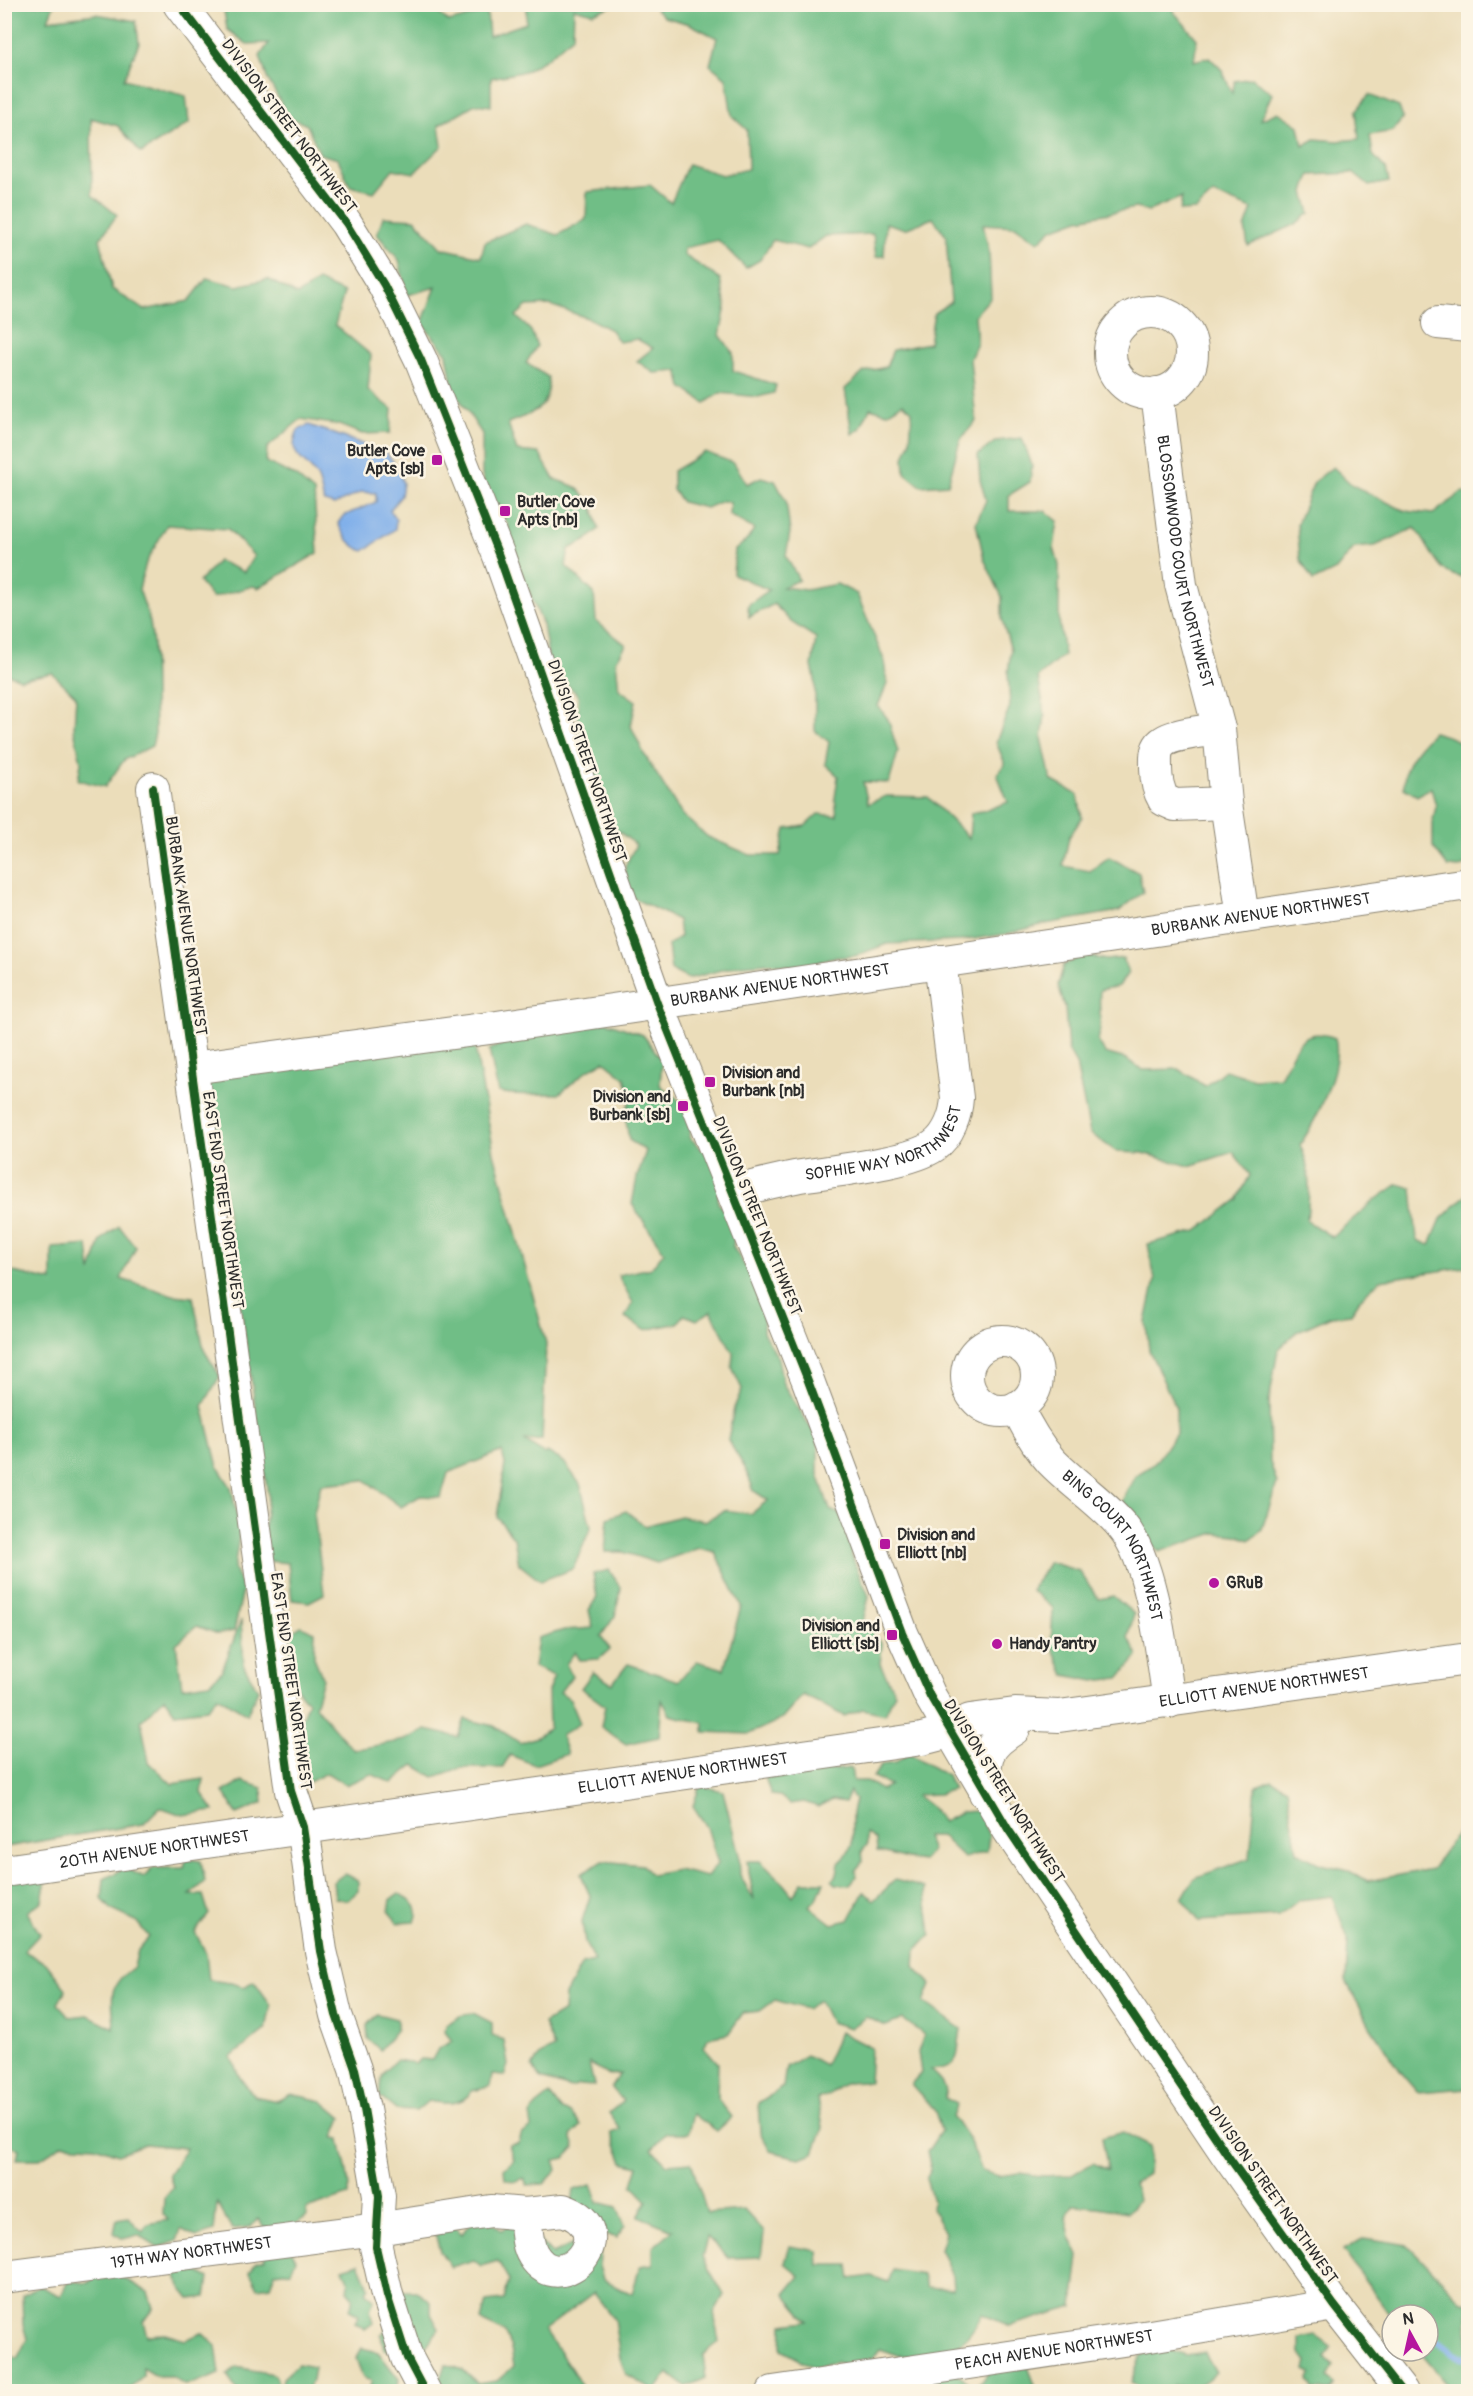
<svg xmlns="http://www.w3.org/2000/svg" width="1473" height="2396" font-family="Pangolin,sans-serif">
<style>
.forest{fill:#70be86;stroke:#4e7458;stroke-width:1.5}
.water{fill:#7fafea;stroke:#556d8a;stroke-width:1.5}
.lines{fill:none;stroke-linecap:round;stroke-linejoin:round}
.stream{stroke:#7fafea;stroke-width:7}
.minor-casing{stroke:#8b8472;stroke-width:34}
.minor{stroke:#fff;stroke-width:32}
.cycleway-casing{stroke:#fcf5e5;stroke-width:11}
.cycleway{stroke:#1b5e20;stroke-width:8}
.poi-dot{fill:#b5179e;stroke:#fcf5e5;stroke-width:2}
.labels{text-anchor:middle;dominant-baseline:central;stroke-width:5;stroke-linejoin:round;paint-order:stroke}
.street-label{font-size:16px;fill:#2b2b2b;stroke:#fcf5e5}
.poi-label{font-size:16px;font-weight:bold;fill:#2b2b2b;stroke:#fcf5e5;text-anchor:start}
</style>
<rect width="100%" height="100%" fill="#fcf5e5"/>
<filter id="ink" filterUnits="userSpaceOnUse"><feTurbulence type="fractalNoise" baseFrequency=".0167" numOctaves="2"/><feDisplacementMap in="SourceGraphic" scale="12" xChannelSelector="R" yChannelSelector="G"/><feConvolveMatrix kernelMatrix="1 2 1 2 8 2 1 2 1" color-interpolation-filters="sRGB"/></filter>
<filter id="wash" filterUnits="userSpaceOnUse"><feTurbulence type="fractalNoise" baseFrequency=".008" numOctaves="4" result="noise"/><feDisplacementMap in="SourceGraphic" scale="24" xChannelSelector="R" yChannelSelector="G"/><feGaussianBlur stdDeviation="1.35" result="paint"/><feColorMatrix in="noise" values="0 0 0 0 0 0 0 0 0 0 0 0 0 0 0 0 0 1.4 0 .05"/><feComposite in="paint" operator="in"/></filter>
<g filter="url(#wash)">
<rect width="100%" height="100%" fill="#ebddba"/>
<!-- forest -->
<path class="forest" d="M4,5H54L48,20L96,14L136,21L139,43L124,79L186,96L189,123L141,153L118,126L91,118L92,195L117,215L100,239L112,289L144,310L189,301L207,278L237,286L268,279L297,295L318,281L344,293L335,325L371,355L368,390L392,409L390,433L362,434L339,425L301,419L267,448L266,462L295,476L314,492L318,553L258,588L253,586L212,598L199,582L218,561L244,572L254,556L228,529L167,525L146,563L139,589L150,622L153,644L155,733L152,746L124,760L105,787L78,780L81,762L74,729L76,696L52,673L21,679L5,673Z
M223,5H429L449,22L487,12L489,36L526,23L527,5H615L593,13L574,8L573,36L546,59L526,71L491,78V106L475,104L439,125L442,146L414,173L393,169L374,192L350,186L338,159L320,154L307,125L289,117L267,78L260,56L269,43L247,44L227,29Z
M652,5H1174V12L1197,39L1194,61L1209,57L1222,70L1232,93L1235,81L1252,78L1272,94L1260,120L1278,112L1299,126L1303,146L1315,139L1338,141L1359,139L1356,111L1369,95L1399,107L1403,118L1393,131L1370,135L1373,155L1386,169L1389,182L1369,186L1353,173L1310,175L1304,192L1310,213L1294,225L1248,246L1245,228L1252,209L1213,194L1196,210L1180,211L1182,197L1149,211L1135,208L1079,219L1052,229L1038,242L1015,226L983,224L989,251L991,297L975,315L977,343L970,359L976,421L960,440L948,484L921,486L905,473L904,457L910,442L912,411L903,403L887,413L870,408L860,429L852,434L845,389L864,372L886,367L893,350L929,343L934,313L951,302L946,236L933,218L905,229L886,223L884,256L876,257L873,234L826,236L808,249L773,240L760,260L746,268L718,240L684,248V255L720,279L726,306L720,335L733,353V371L776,385L774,393L758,397L720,393L705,403L682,387L678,371L654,373L637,361L653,348L637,339L619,342L611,330L590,319L550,305L527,306L516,316L531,331L537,346L526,363L548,377C551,410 533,412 508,423L517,451L539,453L554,479L576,487L592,504L599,529L587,540L569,549L566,566L594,593L596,621L626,645L616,661L619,689L636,701L631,726L644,754L682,815L708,837L750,855H780L786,829L805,826L818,814L837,816L835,798L838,776L825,764L829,742L815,731V679L812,666L816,638L791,622L774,604L749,617L748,605L769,590L733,574L735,550L748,539L754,529L729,515L730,502L722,501L706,508L682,502L673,490V471L705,452L734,463L747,484L761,477L775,481L786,501L790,532L786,556L799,580L783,587L806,590L837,584L857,594L884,660L887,684L878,706L888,719L898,752L889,783L863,782L868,804L886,796L928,797L969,838L971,813L987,810L1008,802L997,774L1005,764L996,742L1010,706L1008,673L1011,650L1002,620V597L984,559L976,523L986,500L980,480L978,455L996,441L1022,438L1032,465L1030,482L1009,495V511H1045L1058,521L1054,548L1059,565V620L1064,655L1038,677L1045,715L1042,738L1051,780L1078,795L1082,818L1069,837L1063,866L1090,871L1109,857L1139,873L1143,892L1119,911L1045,924L1006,934L960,941L887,944L855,956L829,958L807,968L769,963L740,965L688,979L671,970L668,945L680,937L678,920L629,896L625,866L636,845L613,827L601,798L578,724V695L550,668L543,625L508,542V524L487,495L482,475V434L453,389L447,354L422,323L436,287L407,295L399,260L377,234L383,217L415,219L441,248L481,257L485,242L526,224L558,235L586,219L587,192L650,185L671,203L688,164L722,175L748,169L747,130L732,116L726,78L710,65L717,38L690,24L664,17Z
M1333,467L1352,485L1405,511L1433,514L1462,492L1468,493V577C1437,579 1432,548 1415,528L1375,546L1354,548L1336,570L1313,581L1300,559L1297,524L1314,482Z
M1433,732C1444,735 1460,738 1465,750C1473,771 1469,837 1468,863L1459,868L1448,867L1433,847V820L1436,806L1431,788L1417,796L1404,788C1403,762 1416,750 1433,732Z
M1084,955L1106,960L1123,958L1128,973L1119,986L1100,990C1098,1008 1103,1024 1098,1041L1105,1053L1126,1059L1143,1070L1179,1069L1205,1086L1225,1070L1254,1079L1280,1077C1296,1052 1297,1024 1335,1038C1343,1068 1316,1120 1300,1145C1312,1168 1309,1196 1307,1221L1332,1237L1375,1200L1398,1184L1412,1188L1417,1240L1430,1245L1441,1219L1466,1195L1468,1196V1269L1465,1267L1380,1280L1360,1299L1351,1314L1331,1316L1298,1331L1278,1350L1269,1401L1270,1462L1277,1483L1262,1529L1250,1540L1236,1535L1215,1533L1159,1552L1131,1524L1119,1507L1135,1476L1155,1463L1176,1433V1408L1149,1350L1146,1322L1155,1280L1148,1244L1197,1231L1237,1200L1250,1175L1233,1152L1189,1166L1143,1153L1117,1152L1090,1133L1076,1064L1068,1050L1065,1007L1058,985L1064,965Z
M607,1022L643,1035L662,1060L660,1085L690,1109V1138L719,1165L718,1203L735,1224L733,1247L765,1297L763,1332L778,1358L783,1384L818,1439V1474L830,1510L855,1520L851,1555L869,1596L863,1621L882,1644L880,1664L895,1693L885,1714L863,1709L844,1716L803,1695L782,1719L749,1734L704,1732V1723L670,1715L662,1700L659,1737L626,1744L601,1727L605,1706L581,1688L593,1672L612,1684L628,1664L678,1681L697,1661L724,1669L741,1606L715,1552L699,1548L657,1563L623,1552H605L608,1518L626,1511L645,1526L680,1516L705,1521L725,1510L751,1514L768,1500L754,1491L745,1468L728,1440L734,1408L742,1389L732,1367L733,1353L711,1311L697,1320L684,1315L678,1323L645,1330L625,1317L633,1303L618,1275L651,1268L664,1252L632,1204L637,1177L646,1151L629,1140L625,1114L631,1098L625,1078L604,1061L588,1070L559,1094C539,1093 518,1097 498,1092L489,1050L522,1035Z
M474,1041L494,1153L546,1343L542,1440L525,1441L544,1454L547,1452L564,1462L580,1484L591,1527L573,1569L540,1581L519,1564L514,1538L497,1517L505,1464L502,1451L448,1473L441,1497L420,1496L401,1507L365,1480L321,1484L314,1513L324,1594L309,1602L292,1600L288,1563L267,1561L264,1527L268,1495L207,1073Z
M119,1226L136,1247L121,1279L173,1295L193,1297L204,1350L220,1376L203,1406L218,1467L231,1487L240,1530L234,1569L243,1590L234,1631L218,1634L197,1626L176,1644L182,1687L209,1683L222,1671L241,1620L244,1666L258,1690L247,1714L217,1696L207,1709L175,1713L164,1698L141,1721L149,1762L172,1784L204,1779L202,1793L214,1811L182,1815L160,1807L143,1824L5,1847V1270L52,1281V1248L88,1245L91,1272L101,1240Z
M1049,1562L1079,1571L1099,1599L1113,1596L1134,1614L1128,1638L1138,1656L1119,1678L1094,1681L1065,1675L1051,1645L1053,1608L1031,1590Z
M609,1570L621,1588L615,1616L601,1636L610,1649L599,1659L580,1660L575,1652L566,1664L572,1676L560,1692L570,1699L580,1723L561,1736L567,1754L535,1765L510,1755L502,1768H461L434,1777L414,1765L392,1783L371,1774L346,1785L327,1773L309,1782L296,1770L297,1730L308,1702L284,1673L291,1633L301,1626L315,1632L314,1657L323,1679L315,1706L353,1750L405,1740L426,1730L458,1737L465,1719L494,1726L520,1743L537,1737L549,1728L548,1691L554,1676L534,1667L538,1638L564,1630L593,1628L589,1610L597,1597L593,1574Z
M909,1753L947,1776L953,1789L939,1794L916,1795L930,1806L943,1822L962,1812L978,1811L989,1836L987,1851L964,1858L941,1836H926L932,1851L923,1861L908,1859L877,1851L876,1840L866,1833L867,1845L862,1851L863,1861L855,1871L857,1876L849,1885L836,1884L832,1880L837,1874L839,1863L845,1857L852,1844V1813L855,1800L850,1791L845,1802L832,1800L818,1807L804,1802L790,1804L780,1796L771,1795L765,1777L818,1763L832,1770L851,1768L853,1781H867L881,1790L890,1785L873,1777L881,1765L895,1763Z
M1272,1780L1287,1788L1297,1852L1320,1864L1345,1869L1368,1881L1432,1869L1460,1829L1468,1835V2088L1418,2092L1401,2072L1370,2026L1346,1981L1348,1939L1332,1896L1299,1900L1278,1916L1199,1921L1182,1899L1194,1878L1250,1858L1256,1786Z
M242,1781L262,1788L263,1803L237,1814L223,1792Z
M700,1785L723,1791L739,1855L740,1875L754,1900L747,1861H760L781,1881L793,1896L802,1882H824L817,1899L809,1906L832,1924L849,1920L864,1892L874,1900L895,1880L925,1888L931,1934L915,1951L914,1967L931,1984L924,2002L961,2029C956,2057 962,2068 930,2070C940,2079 946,2084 945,2098L957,2104L952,2117C971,2138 972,2147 982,2171L998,2176L1020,2173L1041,2176L1072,2175L1093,2163L1108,2170L1102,2138L1123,2132L1150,2146L1148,2174L1134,2183L1138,2200L1128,2212L1097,2207L1073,2205L1066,2217L1070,2237L1079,2256L1073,2307L1010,2326L982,2314C976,2326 968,2340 955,2346C940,2352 941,2344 925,2358L898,2355L880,2349L863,2371L837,2362L815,2368L782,2350L783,2324L808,2321L785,2294L800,2276L785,2263L790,2246L818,2251L819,2265H849L851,2279L871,2276L888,2282L893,2270L923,2275L926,2287L953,2289L952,2275L940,2249L945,2233L932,2208L933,2201L926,2179L931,2170L927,2152L941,2131L935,2111L911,2084L921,2073L918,2052L924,2035L903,2019L886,2026L866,2017L850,2028L830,2022L819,2000L806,2009L775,2000L760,2011L743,2013L728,2034L708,2038L704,2047L718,2063L717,2098L732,2117L717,2131L693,2114L688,2133H666L652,2149L667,2164L691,2162L707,2213L744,2210L764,2232L761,2257L729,2258L707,2237L702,2257L724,2295L714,2313L719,2342L703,2355L706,2378L686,2387L668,2373L655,2391L626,2375L620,2358L614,2319L594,2293L544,2330L572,2370L584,2391H436L445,2364L463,2370L478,2384L497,2381L514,2366L511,2348L504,2332L481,2321L486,2302L504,2300L509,2280L498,2261L481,2266L474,2260L451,2267L440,2251L435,2234L455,2227L462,2234L478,2211L501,2230L520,2221L552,2254L576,2243L601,2246L599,2266L603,2279L632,2294L640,2266L653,2264V2247L673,2230L638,2216L647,2201L632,2185L638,2166L623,2162L611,2133L621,2130L609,2113L623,2101L611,2087L620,2074L608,2075L589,2063L594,2086L579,2085L571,2088L541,2079L532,2067L540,2055L554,2048L544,2023L564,2011L565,1995L582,1964L594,1961L585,1942L582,1921L590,1896L581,1874L603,1861L642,1865L651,1875L678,1870L707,1877L718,1863L707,1827L693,1806Z
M186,1859L201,1861L205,1882L190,1895H203L209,1914L195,1932L206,1953L209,1980L231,1983L244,1987L254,1981L271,2005L266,2029L231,2057L240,2078L254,2096L277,2101L291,2094L322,2101L342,2118L334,2138L340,2139C343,2159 350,2175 349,2195L306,2209L307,2216L292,2227L264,2228L258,2219L250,2227L232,2229L217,2203L214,2231L196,2237L181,2229L177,2241L158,2248L138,2235L123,2239L114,2233L117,2219L128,2217L143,2232L148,2224L168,2220L163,2214L164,2198L173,2187L169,2174L186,2148L145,2144L118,2154L95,2146L63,2144L40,2159H17L19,2149L4,2144V1874L46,1879L42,1901L27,1912L40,1934L24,1951L46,1963L66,1989L58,2004L70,2017L88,2015L114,2028C113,1998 105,1987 134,1967L138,1950L149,1937L136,1921L112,1910L102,1899L104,1879L125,1868L144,1877L153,1868H184Z
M344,1874L358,1880V1891L348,1900L335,1898L333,1882Z
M399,1893C411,1902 422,1905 415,1922L398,1923L389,1912L391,1899Z
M473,2013L492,2023V2036L504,2040L508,2065L504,2076L492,2075L490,2087L472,2091C462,2106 444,2104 428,2101L416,2111L396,2110L380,2097C379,2079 382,2072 396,2060L415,2063L421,2059L432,2060L438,2049L452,2041L445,2032L446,2025L460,2016Z
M377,2014L397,2019V2029L380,2050L368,2039L367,2025Z
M840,2032L871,2048L869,2082C859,2083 847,2081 839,2087C832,2093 827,2096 818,2099L823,2128L814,2153L799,2158L770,2151L760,2132L758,2103L783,2087L786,2067L806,2055L825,2065Z
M550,2095L561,2110L571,2113L581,2126L571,2136L575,2147L565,2158L554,2160L557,2170L544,2184L527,2185L524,2178L514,2182L505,2179L504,2169L514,2160L509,2145L519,2143L521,2135L532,2127L530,2115L536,2106Z
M591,2185L598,2202L617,2207L625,2226L616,2238L594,2229L571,2209L574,2190Z
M1364,2238L1408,2245L1462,2301L1468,2302V2391H1453L1419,2351H1428V2315H1392V2317L1343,2250Z
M290,2247L296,2259L291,2271L275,2273L270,2286L258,2288L250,2272L256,2261L265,2259L263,2248Z
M359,2263L369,2287L366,2291L374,2300L370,2310L374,2322L365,2329L355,2322L359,2315L350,2310L353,2298L348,2292L349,2283L343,2268Z
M186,2265L209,2278L206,2297L190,2299L181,2288L177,2275Z
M106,2268L148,2292L153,2308L143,2322L147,2335L165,2334L185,2340L202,2333L216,2346L220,2374L194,2384L184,2385L172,2377H158L143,2368V2377L127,2391H5L4,2351L17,2359L27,2339L23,2325L22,2296L40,2286L61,2296L68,2281L88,2283Z
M399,2291H416L431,2302V2314L439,2329L427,2345L415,2354L384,2350L381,2335L389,2326Z
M1316,2336L1331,2347L1325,2358L1334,2366L1328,2378L1335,2384L1330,2391H1314L1308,2381L1312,2373L1306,2370L1308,2361L1300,2354V2339Z
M362,2348L378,2352L399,2379L397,2391H368L372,2381L363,2378L356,2358Z
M1164,2348L1186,2356L1205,2353L1216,2372C1200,2387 1195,2390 1173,2385L1177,2391H1146L1131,2383L1141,2355Z
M298,2364L314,2367L312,2380L307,2391H235L237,2390L227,2376L236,2367C249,2370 262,2371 275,2375L281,2390L283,2378Z
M1027,2364L1035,2385L1030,2392H855L954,2372L976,2387L994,2367Z"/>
<!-- water -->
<path class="water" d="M309,425L385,452L397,466L403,483L401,496L390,510L396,520L395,529L364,551C351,547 343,535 338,523L343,516L376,502V493L361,492L334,505L324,502C322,495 321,486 318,479C308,458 285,459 298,430Z"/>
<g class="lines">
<!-- stream -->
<path class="stream" d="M1405,2314V2315
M1428,2333L1461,2358L1468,2357"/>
</g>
</g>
<g filter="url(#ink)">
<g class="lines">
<!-- minor casing -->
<g class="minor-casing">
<g id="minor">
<path d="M179,4L346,223L384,285L421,360L499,556L657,1003L807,1378L902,1633L930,1696L1008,1829L1228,2156L1334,2305L1402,2392"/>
<circle cx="1151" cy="353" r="41"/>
<path d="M1438,323L1468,326"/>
<path id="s1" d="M1157,393L1181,585L1219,729L1226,803L1243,917"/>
<path d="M1219,729C1206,731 1168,734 1160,745C1155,751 1156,761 1156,768C1156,780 1158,790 1164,800L1175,805L1226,803"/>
<path d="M153,788L291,1791L303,1827L321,1951L336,2015L355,2069L364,2109L379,2196L376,2247L387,2295L407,2358L425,2392"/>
<path id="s2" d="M192,1068L490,1028L1468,884"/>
<path id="s3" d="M733,1192C753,1187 774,1181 795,1177C828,1171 909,1164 934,1146C949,1135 956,1115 957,1098L940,961"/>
<circle cx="1002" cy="1376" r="35"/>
<path id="s4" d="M1017,1407C1026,1426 1037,1445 1051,1461C1073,1484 1102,1502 1122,1526C1153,1562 1162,1655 1169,1702"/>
<path d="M985,1793C985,1759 983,1748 1014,1729"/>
<path id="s5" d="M4,1871L922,1739L949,1732L970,1720L1015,1714L1059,1716L1468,1659"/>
<path d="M563,2210C625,2230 561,2302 533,2255C526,2244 527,2227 525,2214Z"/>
<path id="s6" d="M4,2277L377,2229L491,2211L525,2214"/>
<path id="s7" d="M773,2392L1150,2336L1334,2305"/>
</g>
</g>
<!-- minor -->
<use href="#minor" class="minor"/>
<!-- cycleway casing -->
<g class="cycleway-casing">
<path id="cycleway" d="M179,4L346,223L384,285L421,360L499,556L657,1003L807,1378L902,1633L930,1696L1008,1829L1228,2156L1334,2305L1402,2392
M153,788L291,1791L303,1827L321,1951L336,2015L355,2069L364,2109L379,2196L376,2247L387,2295L407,2358L425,2392"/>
</g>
<!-- cycleway -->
<use href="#cycleway" class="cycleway"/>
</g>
</g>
<!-- markers -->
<g class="poi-dot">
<rect x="431" y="454" width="12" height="12" rx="3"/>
<rect x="499" y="505" width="12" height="12" rx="3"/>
<rect x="704" y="1076" width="12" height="12" rx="3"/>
<rect x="677" y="1100" width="12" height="12" rx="3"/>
<rect x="879" y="1538" width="12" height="12" rx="3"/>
<circle cx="1214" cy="1583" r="6"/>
<rect x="886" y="1629" width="12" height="12" rx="3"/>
<circle cx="997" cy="1644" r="6"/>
</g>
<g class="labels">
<!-- street labels -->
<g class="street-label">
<text transform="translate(289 126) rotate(53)">DIVISION STREET NORTHWEST</text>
<text stroke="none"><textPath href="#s1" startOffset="171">BLOSSOMWOOD COURT NORTHWEST</textPath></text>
<text transform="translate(587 761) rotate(71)">DIVISION STREET NORTHWEST</text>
<text stroke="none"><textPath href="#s2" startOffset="1080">BURBANK AVENUE NORTHWEST</textPath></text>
<text transform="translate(186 926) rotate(82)">BURBANK AVENUE NORTHWEST</text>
<text stroke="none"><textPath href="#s2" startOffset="594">BURBANK AVENUE NORTHWEST</textPath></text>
<text stroke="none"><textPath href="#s3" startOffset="164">SOPHIE WAY NORTHWEST</textPath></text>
<text transform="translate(223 1200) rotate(82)">EAST END STREET NORTHWEST</text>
<text transform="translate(757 1216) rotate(68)">DIVISION STREET NORTHWEST</text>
<text stroke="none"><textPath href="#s4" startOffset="172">BING COURT NORTHWEST</textPath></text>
<text transform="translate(291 1681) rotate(82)">EAST END STREET NORTHWEST</text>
<text stroke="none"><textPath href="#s5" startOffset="1276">ELLIOTT AVENUE NORTHWEST</textPath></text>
<text stroke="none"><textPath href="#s5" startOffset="686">ELLIOTT AVENUE NORTHWEST</textPath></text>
<text transform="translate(1004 1791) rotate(58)">DIVISION STREET NORTHWEST</text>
<text stroke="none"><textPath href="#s5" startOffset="152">20TH AVENUE NORTHWEST</textPath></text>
<text transform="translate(1273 2195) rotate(55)">DIVISION STREET NORTHWEST</text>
<text stroke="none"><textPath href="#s6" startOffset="189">19TH WAY NORTHWEST</textPath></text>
<text stroke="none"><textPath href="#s7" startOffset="284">PEACH AVENUE NORTHWEST</textPath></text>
</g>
<!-- poi labels -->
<g class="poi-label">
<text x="425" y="451" text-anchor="end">Butler Cove<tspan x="425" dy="18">Apts [sb]</tspan></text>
<text x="517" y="502">Butler Cove<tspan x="517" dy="18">Apts [nb]</tspan></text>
<text x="722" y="1073">Division and<tspan x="722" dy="18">Burbank [nb]</tspan></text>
<text x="671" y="1097" text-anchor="end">Division and<tspan x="671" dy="18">Burbank [sb]</tspan></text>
<text x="897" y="1535">Division and<tspan x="897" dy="18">Elliott [nb]</tspan></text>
<text x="1226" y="1583">GRuB</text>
<text x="880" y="1626" text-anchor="end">Division and<tspan x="880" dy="18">Elliott [sb]</tspan></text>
<text x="1009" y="1644">Handy Pantry</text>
</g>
</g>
<!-- margin -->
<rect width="1473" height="2396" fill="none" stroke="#fcf5e5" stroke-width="24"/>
<!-- north arrow -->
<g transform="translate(1410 2333) rotate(352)"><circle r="28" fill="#fcf5e5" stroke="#a8a49b" stroke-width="1.5"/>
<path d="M0-4.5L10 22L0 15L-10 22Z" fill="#b5179e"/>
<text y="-9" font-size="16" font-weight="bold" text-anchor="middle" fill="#2b2b2b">N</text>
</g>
</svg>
